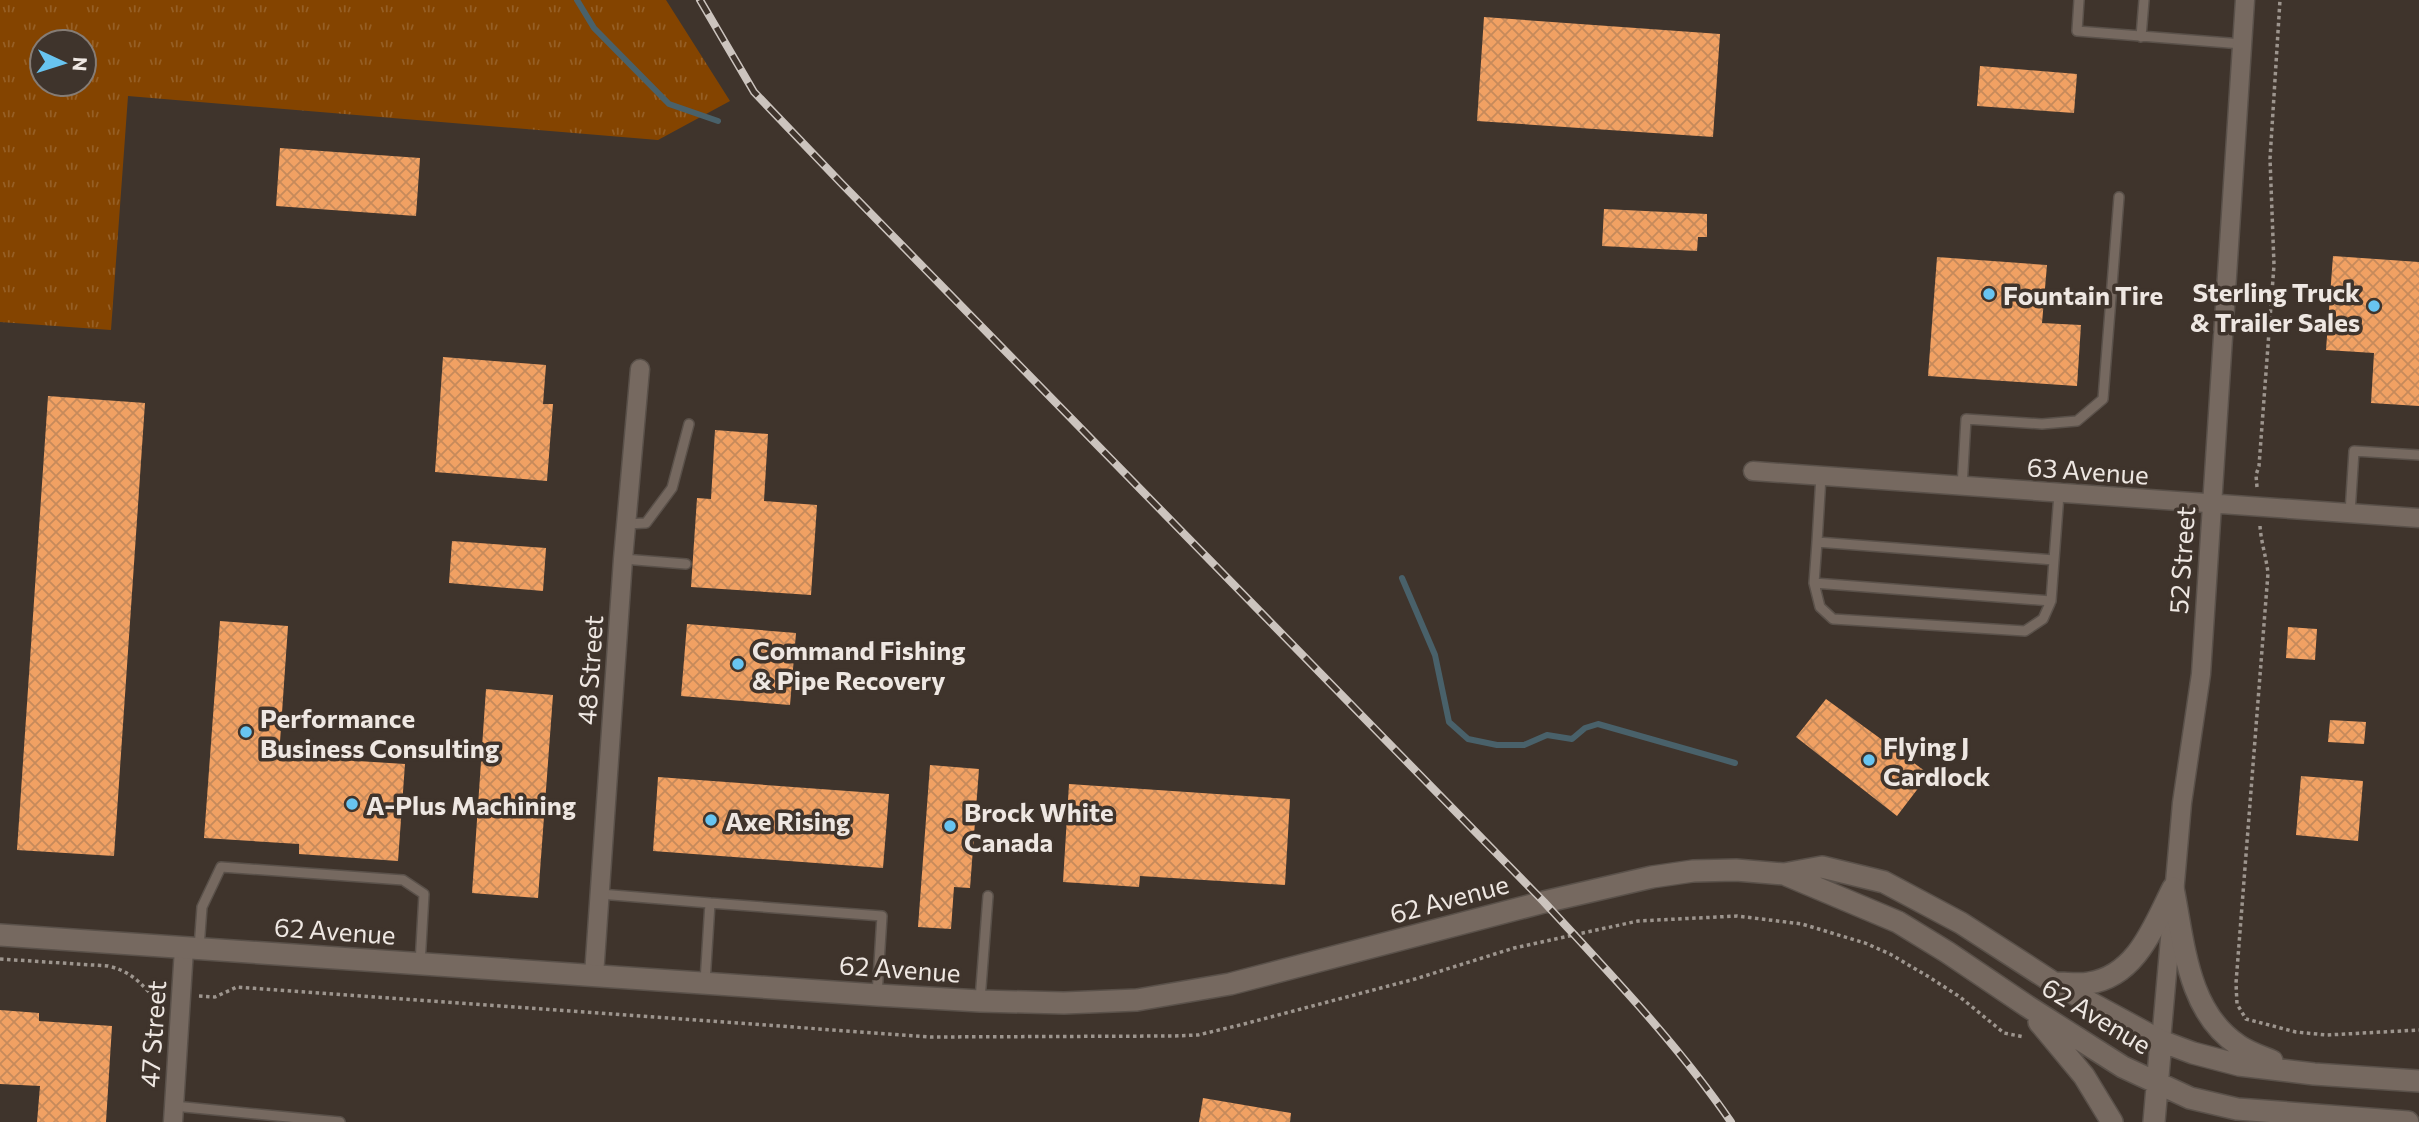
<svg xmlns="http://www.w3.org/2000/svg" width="2419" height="1122" font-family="Commissioner,sans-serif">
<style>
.grass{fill:url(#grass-tufts);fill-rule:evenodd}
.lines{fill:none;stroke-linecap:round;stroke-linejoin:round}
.stream{stroke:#49616a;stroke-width:6}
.building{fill:url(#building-cross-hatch)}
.lane-casing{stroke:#5a514a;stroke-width:12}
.street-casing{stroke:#5a514a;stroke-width:21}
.secondary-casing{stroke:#5a514a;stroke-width:24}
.path{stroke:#9d958e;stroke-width:3.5;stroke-dasharray:3.5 3.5;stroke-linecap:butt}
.lane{stroke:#766960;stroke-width:9}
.street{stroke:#766960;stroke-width:18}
.secondary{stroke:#766960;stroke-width:21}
.rail-casing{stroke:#ccc4be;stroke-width:8}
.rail{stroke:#3f342c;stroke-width:5;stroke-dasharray:16;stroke-linecap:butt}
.poi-dot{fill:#68c4f0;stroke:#3f342c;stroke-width:2.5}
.labels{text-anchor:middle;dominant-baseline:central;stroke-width:7;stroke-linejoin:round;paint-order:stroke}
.poi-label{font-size:26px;font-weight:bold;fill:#eee7e2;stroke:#3f342c;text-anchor:start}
.street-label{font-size:26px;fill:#eee7e2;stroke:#3f342c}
</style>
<defs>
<pattern id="grass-tufts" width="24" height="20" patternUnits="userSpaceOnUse" patternTransform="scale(1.75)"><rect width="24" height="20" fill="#844400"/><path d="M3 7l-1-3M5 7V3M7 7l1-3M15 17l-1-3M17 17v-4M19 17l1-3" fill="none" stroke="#965f25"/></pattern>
<pattern id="building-cross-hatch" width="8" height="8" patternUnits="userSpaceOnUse" patternTransform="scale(1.75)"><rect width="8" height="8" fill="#f1a163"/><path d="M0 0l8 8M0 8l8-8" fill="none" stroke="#c68a5b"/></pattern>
</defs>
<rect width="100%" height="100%" fill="#3f342c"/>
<!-- grass -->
<path class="grass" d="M0,0H666L730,101L658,140L128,96L111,330L0,322ZM42,42H84V84H42Z"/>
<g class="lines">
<!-- stream -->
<path class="stream" d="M577,0L594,28L669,104L718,121
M1402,578L1435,655L1449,722L1468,739L1497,745H1524L1547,735L1572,739L1585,728L1598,724L1735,763"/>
</g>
<!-- building -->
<path class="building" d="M1484,17L1720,34L1713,137L1477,121Z
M1980,66L2077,74L2074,113L1977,106Z
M280,148L420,158L416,216L276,206Z
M1604,209L1707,214V237H1698L1697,251L1602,246Z
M2333,256L2419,262V406L2371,403L2374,353L2326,350Z
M1937,257L2047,265L2042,323L2081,325L2077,386L1928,376Z
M443,357L546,365L543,404H553L547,481L435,472Z
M48,396L145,403L114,856L17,850Z
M715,430L768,434L764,501L817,505L811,595L691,587L697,498L711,499Z
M452,541L546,548L543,591L449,583Z
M220,621L288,626L279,756L405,764L398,861L299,854V844L204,838Z
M687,624L796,633L790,705L681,696Z
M2288,627L2317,629L2315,660L2286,658Z
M486,689L553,695L538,898L472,893Z
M1826,699L1929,774L1897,816L1796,737Z
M2330,720L2366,722L2364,744L2328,742Z
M930,765L979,769L970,888L954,887L951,929L918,927Z
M2301,776L2363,781L2358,841L2296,835Z
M658,777L889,794L883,868L653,851Z
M1069,784L1290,799L1285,885L1140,876L1139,887L1063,882Z
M0,1010L39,1013V1021L112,1026L106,1122H37L40,1086L0,1084Z
M1203,1098L1291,1113L1290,1122H1199Z"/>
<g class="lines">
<!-- lane casing -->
<g class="lane-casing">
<path id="lane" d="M2079,0L2077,31L2242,44
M2141,37L2144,0
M1821,476L1817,542L2054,560L2059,494
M1962,487L1966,419L2042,424L2077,421L2103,399L2119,197
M2350,513L2354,451L2419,455
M626,524L646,523L672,488L689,424
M1817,542L1814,583L2051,601L2054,560
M623,559L686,564
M1814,583L1820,607L1833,619L2025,631L2043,619L2051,601
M600,894L710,903
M199,948L202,907L221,867L403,880L424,894L420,964
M705,982L710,903L882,916L877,995
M980,1000L988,896
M174,1106L340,1122"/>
</g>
<!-- street casing -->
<g class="street-casing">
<path id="street" d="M1753,471L2419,518
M594,975L623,559L640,369
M2161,1041L2182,803L2201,674L2245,0
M173,1122L184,949"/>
</g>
<!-- secondary casing -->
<g class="secondary-casing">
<path id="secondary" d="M1784,874L1898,922L1947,952L2027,1006L2123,1067L2190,1098L2237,1109L2408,1122
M2173,888C2184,942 2187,1011 2238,1045C2248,1052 2260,1056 2272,1061
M0,935L877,995L980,1001L1064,1003L1137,1000L1230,984L1544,902L1652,877L1693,871L1736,870L1784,874L1822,867L1884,882L1961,923L2054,983L2161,1041L2193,1053L2239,1065L2314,1074L2419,1081
M2056,983C2067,983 2079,985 2089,983C2137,976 2154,925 2173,888
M2039,1022L2084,1076L2112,1122
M2154,1122L2161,1041"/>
</g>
<!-- path -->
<path class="path" d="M2257,487L2256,475L2259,466L2274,265L2270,159L2280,0
M2260,526C2261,542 2266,556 2268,573L2236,983L2237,1004L2246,1019L2296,1032L2327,1035L2419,1030
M0,959L108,966C126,970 136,978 149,992L164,993
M199,996L215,997L237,987L931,1037L1173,1036L1198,1035L1244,1024L1415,979L1514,948L1638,921L1737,916L1802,924L1865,943L1890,954L1929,977L1960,997L2004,1033L2024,1037"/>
<!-- lane -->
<use href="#lane" class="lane"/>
<!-- street -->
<use href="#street" class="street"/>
<!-- secondary -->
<use href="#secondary" class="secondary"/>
<!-- rail casing -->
<g class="rail-casing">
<path id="rail" d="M700,0L754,92L842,184L1544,902C1609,973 1677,1043 1731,1122"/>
</g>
<!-- rail -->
<use href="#rail" class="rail"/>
</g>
<!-- markers -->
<g class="poi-dot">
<circle cx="1989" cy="294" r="7"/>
<circle cx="2374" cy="306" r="7"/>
<circle cx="738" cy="664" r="7"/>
<circle cx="246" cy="732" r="7"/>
<circle cx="1869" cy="760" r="7"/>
<circle cx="352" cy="804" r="7"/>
<circle cx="711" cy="820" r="7"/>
<circle cx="950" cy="826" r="7"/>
</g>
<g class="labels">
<!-- poi labels -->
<g class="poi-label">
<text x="2360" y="291" text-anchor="end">Sterling Truck<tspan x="2360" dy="30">&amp; Trailer Sales</tspan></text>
<text x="2003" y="294">Fountain Tire</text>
<text x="752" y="649">Command Fishing<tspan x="752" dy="30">&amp; Pipe Recovery</tspan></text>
<text x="260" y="717">Performance<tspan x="260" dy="30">Business Consulting</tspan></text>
<text x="1883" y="745">Flying J<tspan x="1883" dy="30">Cardlock</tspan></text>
<text x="366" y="804">A-Plus Machining</text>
<text x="964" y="811">Brock White<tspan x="964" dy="30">Canada</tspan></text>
<text x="725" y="820">Axe Rising</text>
</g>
<!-- street labels -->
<g class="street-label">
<text transform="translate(2088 470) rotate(4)">63 Avenue</text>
<text transform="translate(2181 560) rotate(-86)">52 Street</text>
<text transform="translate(589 670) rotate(-86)">48 Street</text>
<text transform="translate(1449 898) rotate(-15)">62 Avenue</text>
<text transform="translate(335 930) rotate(4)">62 Avenue</text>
<text transform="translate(900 968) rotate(4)">62 Avenue</text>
<text transform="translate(2097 1015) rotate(31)">62 Avenue</text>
<text transform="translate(152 1034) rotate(-86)">47 Street</text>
</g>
</g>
<!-- north arrow -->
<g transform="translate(63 63) rotate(94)"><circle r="33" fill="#3f342c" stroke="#857c75" stroke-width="2"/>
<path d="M0-5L12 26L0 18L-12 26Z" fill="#68c4f0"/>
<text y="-10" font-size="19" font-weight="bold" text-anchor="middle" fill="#eee7e2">N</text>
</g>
</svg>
